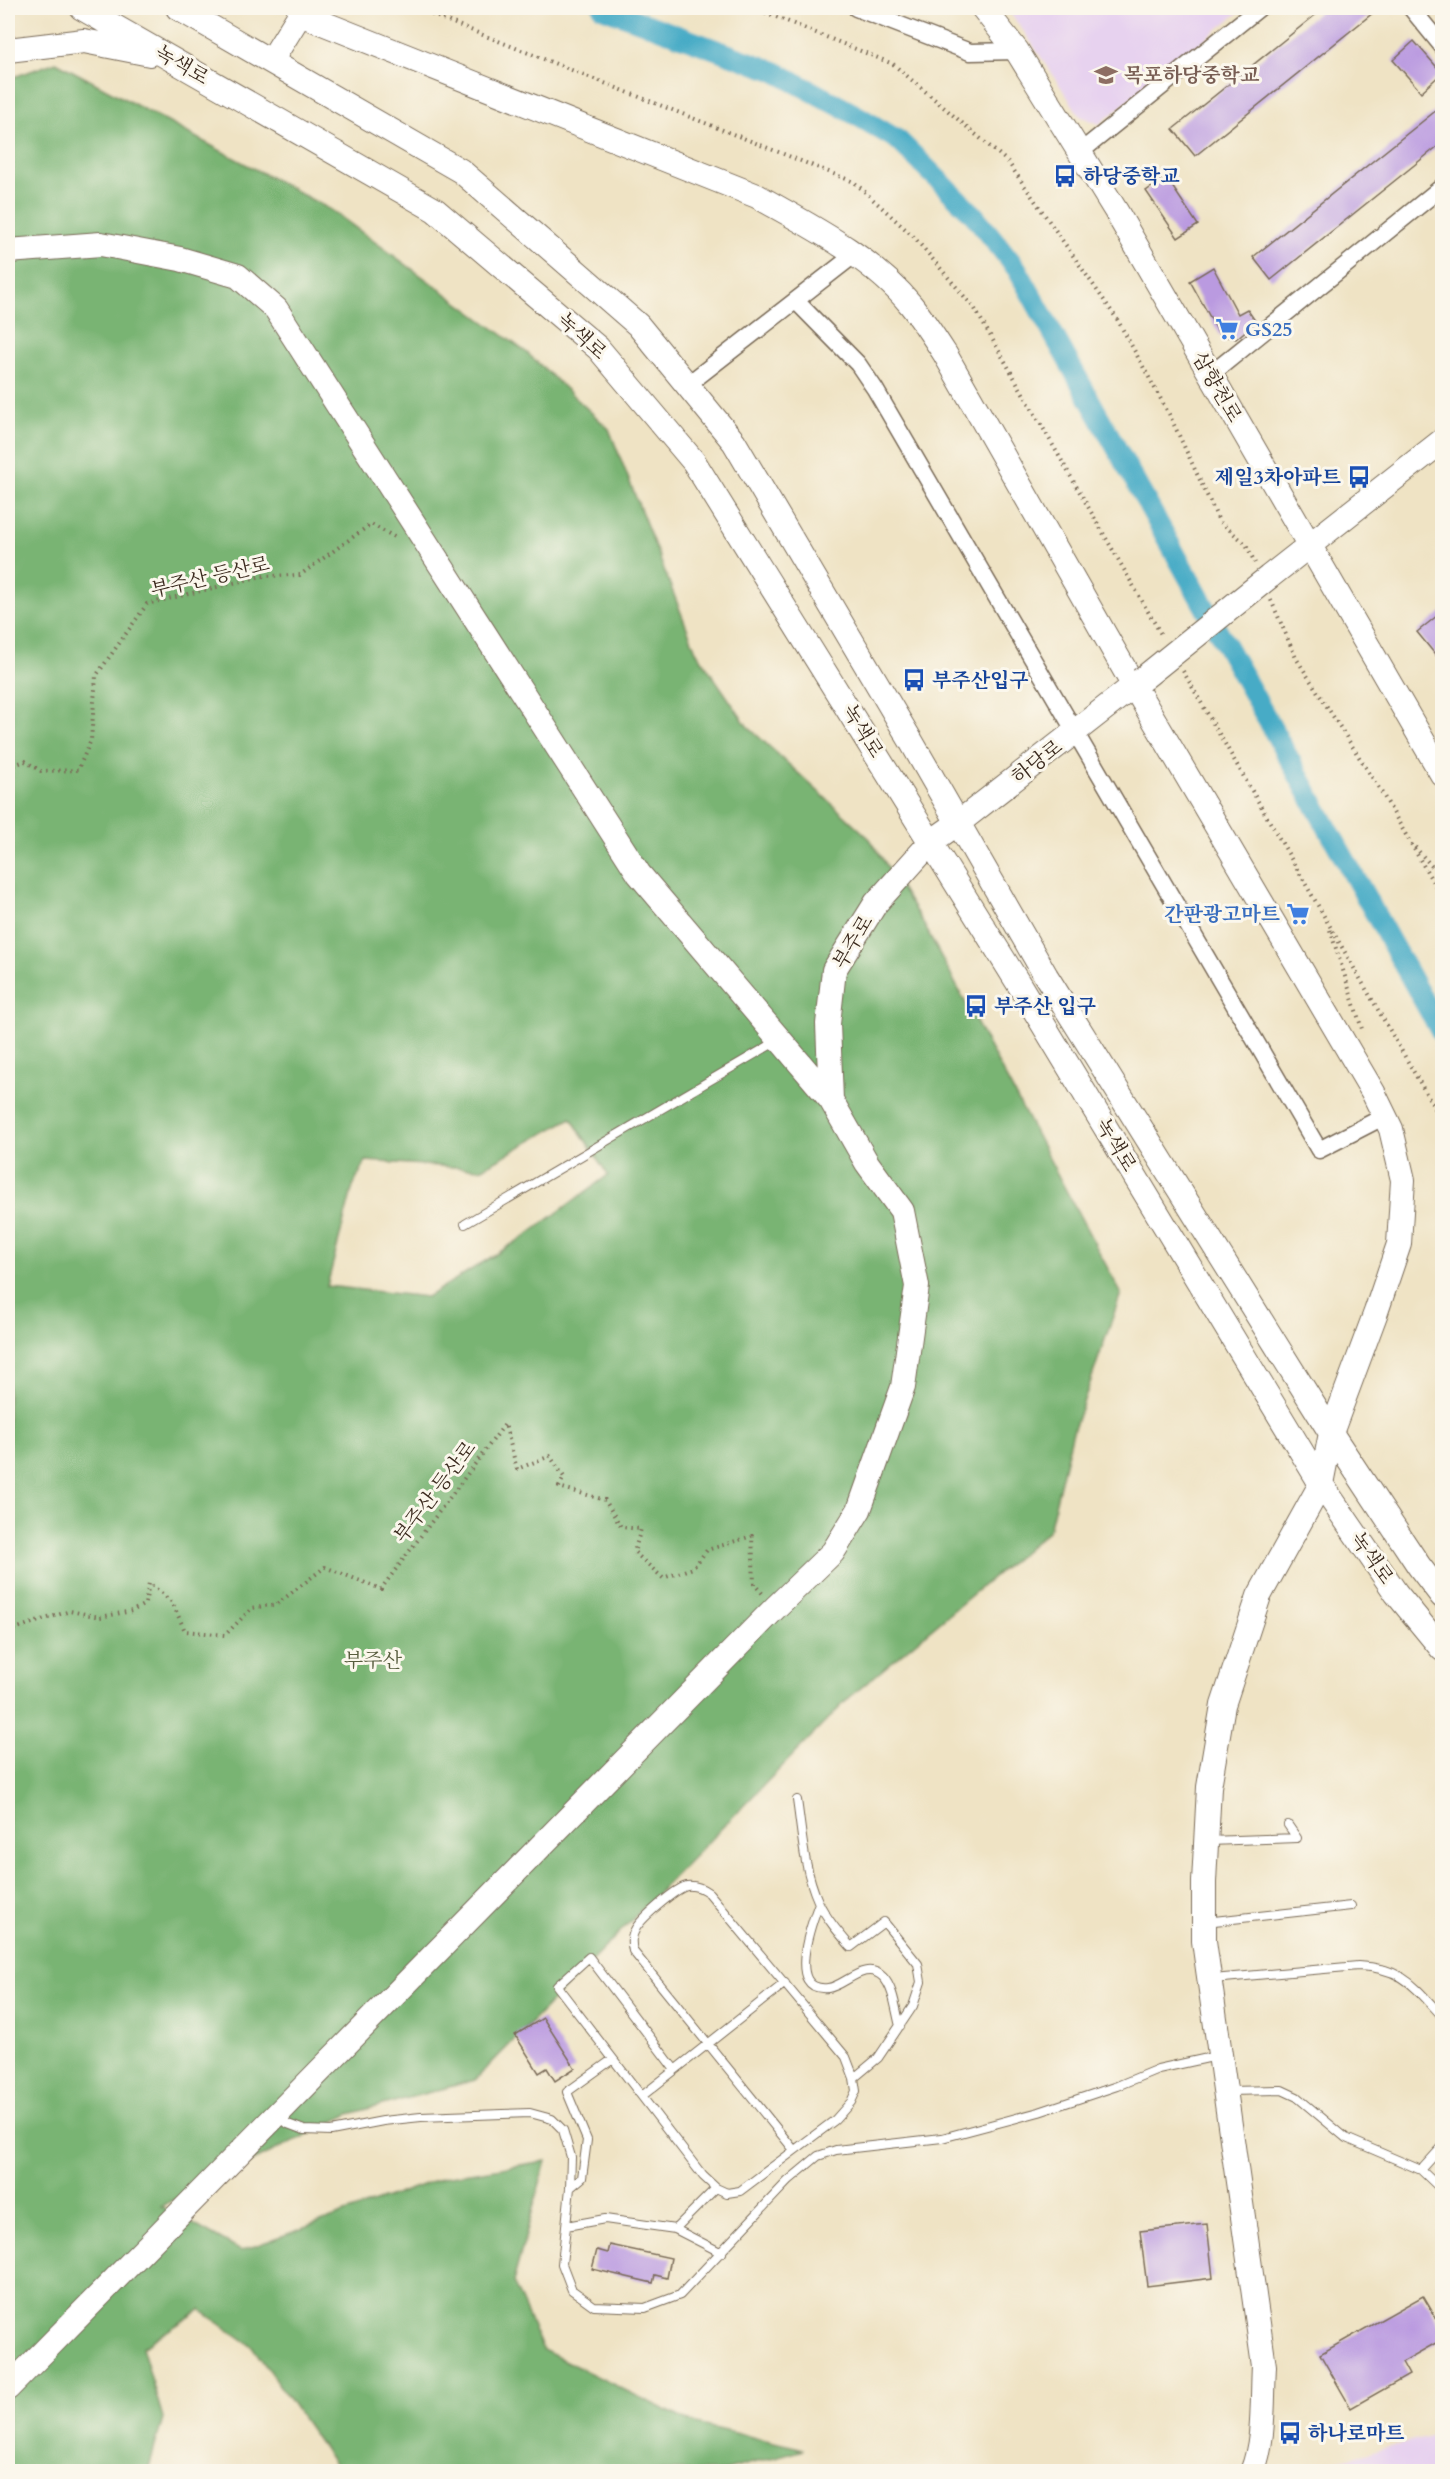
<svg xmlns="http://www.w3.org/2000/svg" width="1450" height="2479" font-family="Cardo,'Noto Serif KR',serif">
<style>
.built{fill:#e7d2ef}
.forest{fill:#79b473;stroke:#5a6f48;stroke-width:1.5;fill-rule:evenodd}
.lines{fill:none;stroke-linecap:round;stroke-linejoin:round}
.canal{stroke:#47abc6;stroke-width:21}
.building{fill:#ba9ae0}
.lane-casing{stroke:#7a6b58;stroke-width:10}
.street-casing{stroke:#7a6b58;stroke-width:19}
.secondary-casing{stroke:#7a6b58;stroke-width:26}
.path{stroke:#7a6b58;stroke-width:4;stroke-dasharray:1.5 4.5;stroke-linecap:butt}
.lane{stroke:#fff;stroke-width:8}
.street{stroke:#fff;stroke-width:16}
.secondary{stroke:#fff;stroke-width:24}
.secondary-bridge-casing{stroke:#7a6b58;stroke-width:26;stroke-linecap:butt}
.secondary-bridge{stroke:#fff;stroke-width:24}
.labels{text-anchor:middle;dominant-baseline:central;stroke-width:6;stroke-linejoin:round;paint-order:stroke}
.street-label{font-size:20px;fill:#3b2a1e;stroke:#fbf7ec}
.education-label{font-size:20px;font-weight:bold;fill:#785e54;stroke:#fbf7ec;text-anchor:start}
.transit-label{font-size:20px;font-weight:bold;fill:#164399;stroke:#fbf7ec;text-anchor:start}
.shop-label{font-size:20px;font-weight:bold;fill:#366cbe;stroke:#fbf7ec;text-anchor:start}
.park-label{font-size:20px;fill:#575c3d;stroke:#fbf7ec}
</style>
<rect width="100%" height="100%" fill="#fbf7ec"/>
<filter id="ink" filterUnits="userSpaceOnUse"><feTurbulence type="fractalNoise" baseFrequency=".0167" numOctaves="2"/><feDisplacementMap in="SourceGraphic" scale="12" xChannelSelector="R" yChannelSelector="G"/><feConvolveMatrix kernelMatrix="1 2 1 2 8 2 1 2 1" color-interpolation-filters="sRGB"/></filter>
<filter id="wash" filterUnits="userSpaceOnUse"><feTurbulence type="fractalNoise" baseFrequency=".008" numOctaves="4" result="noise"/><feDisplacementMap in="SourceGraphic" scale="24" xChannelSelector="R" yChannelSelector="G"/><feGaussianBlur stdDeviation="1.35" result="paint"/><feColorMatrix in="noise" values="0 0 0 0 0 0 0 0 0 0 0 0 0 0 0 0 0 1.4 0 .05"/><feComposite in="paint" operator="in"/></filter>
<g filter="url(#wash)">
<rect width="100%" height="100%" fill="#efe3c4"/>
<!-- built -->
<path class="built" d="M1006,8H1244L1099,124L1080,116L1025,33Z
M1442,2434V2471H1319L1326,2463Z"/>
<!-- forest -->
<path class="forest" d="M56,62L331,210L526,352L609,429L696,651L747,726L870,839L923,923L1121,1293L1072,1435L1049,1530L850,1697L475,2080L349,2114L161,2206L241,2251L444,2177L546,2161L513,2282L543,2350L692,2423L804,2449L724,2471H339L252,2346L200,2310L142,2347L163,2418L148,2471H8V79ZM571,1118L608,1175L527,1235L427,1297L327,1286L353,1186L366,1161L481,1169Z"/>
<g class="lines">
<!-- canal -->
<path class="canal" d="M603,8L774,71L856,115L898,140L974,215L1017,269L1442,1034"/>
</g>
<g id="blocks">
<!-- building -->
<path class="building" d="M1324,8H1379L1195,156L1173,129Z
M1414,41L1442,73L1421,92L1393,60Z
M1443,105V142L1271,280L1253,257Z
M1166,177L1198,225L1178,238L1146,191Z
M1213,267L1238,314L1247,309L1256,322L1236,339L1220,335L1190,281Z
M1443,611V664L1417,632Z
M543,2018L575,2068L555,2081L547,2068L539,2073L515,2035Z
M1207,2224L1213,2278L1147,2286L1140,2231Z
M610,2245L671,2258L667,2278L655,2275L653,2283L592,2269L597,2250L608,2253Z
M1423,2296L1443,2330V2339L1402,2362L1409,2375L1351,2408L1320,2354Z"/>
</g>
</g>
<g filter="url(#ink)">
<use href="#blocks" fill-opacity="0" stroke="#7a6b58" stroke-width="1.5"/>
<g class="lines">
<!-- lane casing -->
<g class="lane-casing">
<path id="lane" d="M465,1224L777,1041
M797,1800C802,1834 804,1870 818,1901C826,1918 839,1933 851,1947L884,1922L918,1964L921,1982L913,2006L878,2058L854,2078
M1209,1841L1297,1838L1288,1825
M819,1903C812,1922 785,1993 828,1988C845,1986 865,1959 883,1977C894,1988 896,2012 900,2026
M1205,1922L1351,1906
M1213,1979L1358,1966C1403,1968 1413,1985 1442,2016
M675,2070L589,1957L557,1986L703,2176L716,2188L727,2193L740,2191L835,2120L851,2102L856,2091L854,2078L846,2057L709,1893C702,1888 696,1885 687,1886C676,1888 642,1918 636,1928C631,1937 631,1942 633,1951L794,2150
M1228,2091L1282,2090L1297,2097L1346,2138L1421,2170L1442,2190
M642,2096L785,1983
M278,2115L288,2124L304,2130L331,2131L383,2121L421,2117L530,2113L552,2119L563,2130L571,2157L570,2188L562,2264L572,2290L594,2306L645,2308L680,2295L788,2181L818,2156L836,2150L942,2138L1039,2112L1117,2086L1158,2069L1217,2056
M1421,2170L1442,2147
M570,2188L582,2178L587,2140L567,2092L613,2059
M566,2226L605,2219L675,2229L722,2253
M675,2229L716,2188"/>
</g>
<!-- street casing -->
<g class="street-casing">
<path id="street" d="M856,8L970,52L1017,51
M1411,8L1442,46
M1079,153L1259,8
M796,301L858,364L875,389L1319,1150L1385,1116
M1210,375L1442,187
M687,385L854,255"/>
</g>
<!-- secondary casing -->
<g class="secondary-casing">
<path id="secondary" d="M82,8L435,210L598,348L694,462L1020,986L1321,1484L1396,1593L1442,1649
M178,8L461,171L638,325L734,442L911,741L1046,976L1331,1433L1419,1566L1442,1596
M983,8L1017,51L1116,211L1442,774
M8,50L84,41L150,54
M271,61L300,14L757,196C810,226 872,257 911,305C923,320 934,337 945,354L1134,686L1373,1092L1391,1129L1403,1180L1399,1244L1376,1312L1331,1433L1321,1484L1259,1596L1223,1705L1209,1787L1204,1882V1941L1264,2366C1262,2400 1265,2440 1252,2472
M8,251L101,244L180,259L238,276L276,309L639,874L831,1100L867,1163L902,1211L917,1286L903,1387L859,1510L833,1552L775,1608L8,2388
M1269,577L1442,441
M831,1100L828,1024L834,970L876,903L931,842L958,823L1141,680"/>
</g>
<!-- path -->
<path class="path" d="M415,8L854,182L913,236L975,309L1162,636
M754,8L893,64L1008,162L1117,319L1169,414L1219,521L1246,544L1255,563
M1271,600L1296,658L1382,793L1442,898
M1183,671L1442,1121
M8,767L25,761L41,771L78,770L91,740L96,676L147,604L262,576L300,575L371,524L396,538
M1415,847L1442,878
M1330,930L1362,1029
M8,1631L70,1611L100,1617L132,1611L145,1604L149,1583L172,1602L185,1631L225,1635L252,1608L277,1604L325,1567L381,1589L505,1424L517,1469L550,1456L564,1477L559,1487L605,1500L621,1527L641,1529L634,1552L663,1578L693,1568L707,1550L752,1536L754,1584L763,1594"/>
<!-- lane -->
<use href="#lane" class="lane"/>
<!-- street -->
<use href="#street" class="street"/>
<!-- secondary -->
<use href="#secondary" class="secondary"/>
<!-- secondary-bridge casing -->
<g class="secondary-bridge-casing">
<path id="secondary-bridge" d="M1141,680L1269,577"/>
</g>
<!-- secondary-bridge -->
<use href="#secondary-bridge" class="secondary-bridge"/>
</g>
</g>
<!-- icons -->
<defs>
<g id="school-bare" transform="scale(1.8)"><path d="M0-5L7-2L0 1L-7-2ZM-4 1L0 2.5L4 1V4Q0 6-4 4Z" fill="#8d6e63" stroke="#fbf7ec" stroke-width="2.5" paint-order="stroke"/></g>
<g id="bus-bare" transform="scale(1.8)"><path d="M-5-6H5V4H4V6H2V4H-2V6H-4V4H-5ZM-3.5-4V0h7V-4ZM-3.5 1.2v1.5H-2V1.2ZM2 1.2v1.5H3.5V1.2Z" fill="#1a4fb4" stroke="#fbf7ec" stroke-width="2.5" paint-order="stroke"/></g>
<g id="supermarket-bare" transform="scale(1.8)"><path d="M-6-5.5h2.5l.6 2H6L4.5 2H-2.5L-4.4-4H-6ZM-1.5 3.2a1.3 1.3 0 1 0 .1 0ZM3 3.2a1.3 1.3 0 1 0 .1 0Z" fill="#3f7fe0" stroke="#fbf7ec" stroke-width="2.5" paint-order="stroke"/></g>
</defs>
<g fill-rule="evenodd">
<use href="#school-bare" x="1106" y="75"/>
<use href="#bus-bare" x="1065" y="176"/>
<use href="#supermarket-bare" x="1227" y="329"/>
<use href="#bus-bare" x="1359" y="477"/>
<use href="#bus-bare" x="914" y="680"/>
<use href="#supermarket-bare" x="1298" y="914"/>
<use href="#bus-bare" x="976" y="1006"/>
<use href="#bus-bare" x="1290" y="2433"/>
</g>
<g class="labels">
<!-- street labels -->
<g class="street-label">
<text transform="translate(182 65) rotate(30)">녹색로</text>
<text transform="translate(582 336) rotate(43)">녹색로</text>
<text transform="translate(1217 387) rotate(60)">삼향천로</text>
<text transform="translate(210 577) rotate(-13)">부주산 등산로</text>
<text transform="translate(863 731) rotate(58)">녹색로</text>
<text transform="translate(1037 762) rotate(-38)">하당로</text>
<text transform="translate(853 942) rotate(-59)">부주로</text>
<text transform="translate(1116 1145) rotate(59)">녹색로</text>
<text transform="translate(435 1492) rotate(-53)">부주산 등산로</text>
<text transform="translate(1372 1558) rotate(55)">녹색로</text>
</g>
<!-- education labels -->
<g class="education-label">
<text x="1124" y="75">목포하당중학교</text>
</g>
<!-- transit labels -->
<g class="transit-label">
<text x="1083" y="176">하당중학교</text>
<text x="1341" y="477" text-anchor="end">제일3차아파트</text>
<text x="932" y="680">부주산입구</text>
<text x="994" y="1006">부주산 입구</text>
<text x="1308" y="2433">하나로마트</text>
</g>
<!-- shop labels -->
<g class="shop-label">
<text x="1245" y="329">GS25</text>
<text x="1280" y="914" text-anchor="end">간판광고마트</text>
</g>
<!-- park labels -->
<g class="park-label">
<text x="373" y="1660">부주산</text>
</g>
</g>
<!-- margin -->
<rect width="1450" height="2479" fill="none" stroke="#fbf7ec" stroke-width="30"/>
</svg>
